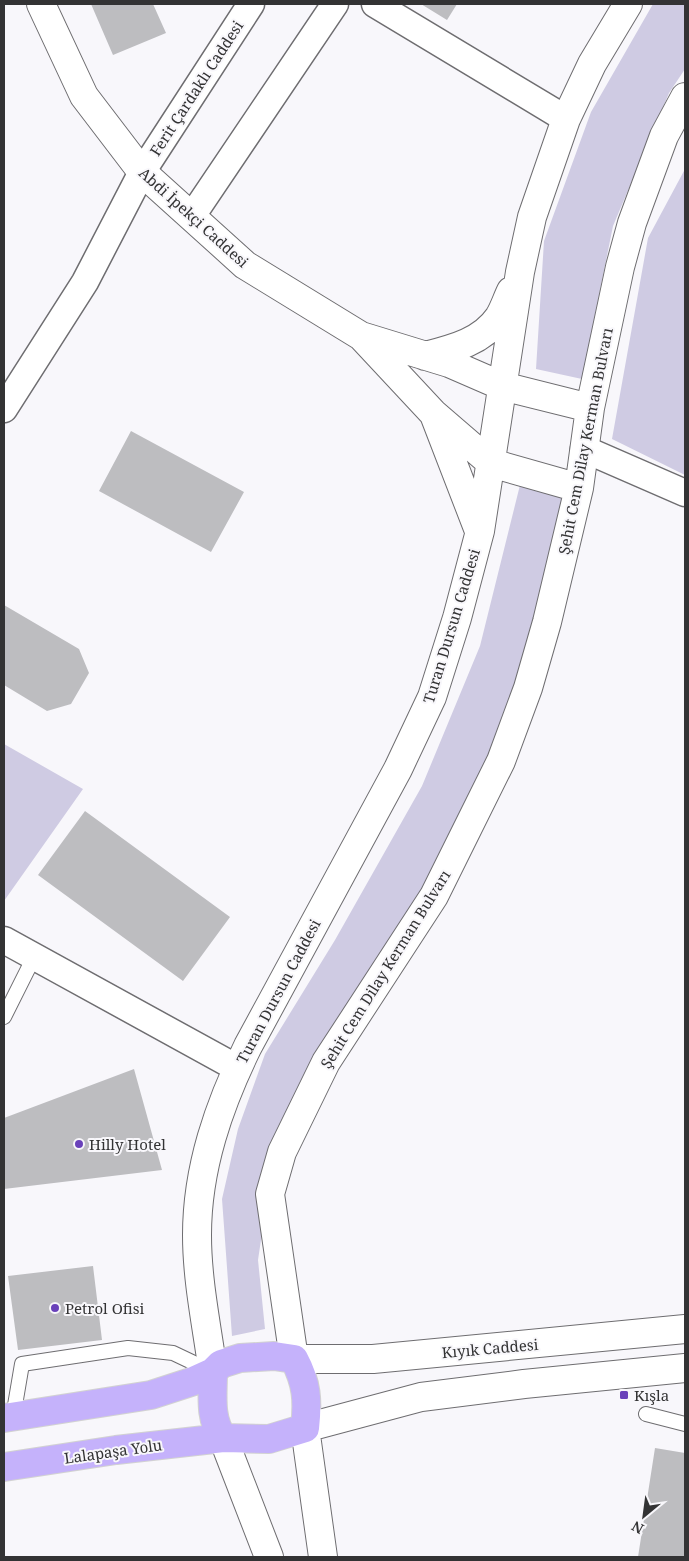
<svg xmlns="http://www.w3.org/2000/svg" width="689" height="1561" font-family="'Noto Serif',serif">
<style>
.green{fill:#cfcbe3}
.building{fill:#bdbdc0}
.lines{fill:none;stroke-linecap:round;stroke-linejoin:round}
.lane-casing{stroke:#6e6d70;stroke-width:16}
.street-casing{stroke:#6e6d70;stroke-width:29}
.secondary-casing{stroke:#6e6d70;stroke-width:30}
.primary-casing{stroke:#d2d2d2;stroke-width:30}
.lane{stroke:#fff;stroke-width:14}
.street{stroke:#fff;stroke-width:26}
.secondary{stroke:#fff;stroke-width:28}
.primary{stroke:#c5b2fb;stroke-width:28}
.poi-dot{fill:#6941ba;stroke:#f8f7fb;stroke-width:2}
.labels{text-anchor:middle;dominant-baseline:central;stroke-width:4;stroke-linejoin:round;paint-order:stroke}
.street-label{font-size:15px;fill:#333334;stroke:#f8f7fb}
.poi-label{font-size:15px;fill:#333334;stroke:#f8f7fb;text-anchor:start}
</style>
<rect width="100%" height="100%" fill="#f8f7fb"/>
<!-- green -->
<path class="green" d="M653,4H685V69L669,93L613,226L582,379L536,369L544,241L591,112Z
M685,169V475L612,439L648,238Z
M520,485L570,500L550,586L487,772L272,1166L258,1260L265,1329L232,1336L222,1199L238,1129L265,1054L335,940L422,786L480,646Z
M4,744L83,789L4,901Z"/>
<!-- building -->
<path class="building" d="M91,4H153L166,33L113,55Z
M421,4H457L447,20Z
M131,431L244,492L211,552L99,491Z
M4,605L79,649L89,673L71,704L47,711L4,685Z
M85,811L230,917L183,981L38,875Z
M134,1069L162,1170L4,1189V1118Z
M93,1266L102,1340L18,1350L8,1276Z
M655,1448L685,1453V1557H638Z"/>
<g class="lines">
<!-- lane casing -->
<g class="lane-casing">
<path id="lane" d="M4,1017L34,957
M646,1414L685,1424
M13,1417L22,1364L128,1348L173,1353L213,1372"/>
</g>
<!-- street casing -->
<g class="street-casing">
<path id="street" d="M375,4L566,119
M192,216L335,4
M4,409L85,282L142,172L251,4
M584,449L685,493
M4,940L237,1068"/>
</g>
<!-- secondary casing -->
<g class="secondary-casing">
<path id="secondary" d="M41,4L84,96L142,172L245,265L361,336L449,363L502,386L590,408
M685,97L664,136L632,223L620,267L590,408L579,488L547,622L528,688L501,761L434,896L326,1062L282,1152L270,1194L294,1359H373L685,1329
M363,338L433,413L491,463L579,488
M425,356C452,349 482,342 499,317C504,309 507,299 511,291
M435,417L479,531
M213,1372C207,1327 197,1281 197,1235C197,1168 219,1105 248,1046L398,769L432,697L457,618L480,531L520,272L532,217L566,119L592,64L628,4
M223,1438L269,1557
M323,1557L305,1428L421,1397L524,1384L685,1368"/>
</g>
<!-- primary casing -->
<g class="primary-casing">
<path id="primary" d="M213,1372C213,1395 209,1418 223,1438
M4,1418L151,1395L191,1382L213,1372L221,1364L240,1358L274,1356L294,1359C307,1383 308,1401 305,1428L269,1439L223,1438L116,1450L4,1467"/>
</g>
<!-- lane -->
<use href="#lane" class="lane"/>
<!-- street -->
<use href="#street" class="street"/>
<!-- secondary -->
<use href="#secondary" class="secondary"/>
<!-- primary -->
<use href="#primary" class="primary"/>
</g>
<!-- markers -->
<g class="poi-dot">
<circle cx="79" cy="1144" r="5"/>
<circle cx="55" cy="1308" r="5"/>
<rect x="619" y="1390" width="10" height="10" rx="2.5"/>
</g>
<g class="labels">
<!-- street labels -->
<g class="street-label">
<text transform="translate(196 88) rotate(-57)">Ferit Çardaklı Caddesi</text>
<text transform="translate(194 217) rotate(42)">Abdi İpekçi Caddesi</text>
<text transform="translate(585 441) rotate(-79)">Şehit Cem Dilay Kerman Bulvarı</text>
<text transform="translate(451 626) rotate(-73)">Turan Dursun Caddesi</text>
<text transform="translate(385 969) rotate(-58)">Şehit Cem Dilay Kerman Bulvarı</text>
<text transform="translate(278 991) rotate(-62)">Turan Dursun Caddesi</text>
<text transform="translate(490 1348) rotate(-5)">Kıyık Caddesi</text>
<text transform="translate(113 1451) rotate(-8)">Lalapaşa Yolu</text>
</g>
<!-- poi labels -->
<g class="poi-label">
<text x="89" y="1144">Hilly Hotel</text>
<text x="65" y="1308">Petrol Ofisi</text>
<text x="634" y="1395">Kışla</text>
</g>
</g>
<!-- border -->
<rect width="689" height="1561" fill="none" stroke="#333334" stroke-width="10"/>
<!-- north arrow -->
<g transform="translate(644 1516) rotate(209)" stroke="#f8f7fb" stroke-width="4" paint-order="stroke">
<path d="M0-4L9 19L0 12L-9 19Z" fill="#333334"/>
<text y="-8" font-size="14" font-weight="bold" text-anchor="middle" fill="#333334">N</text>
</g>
</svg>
